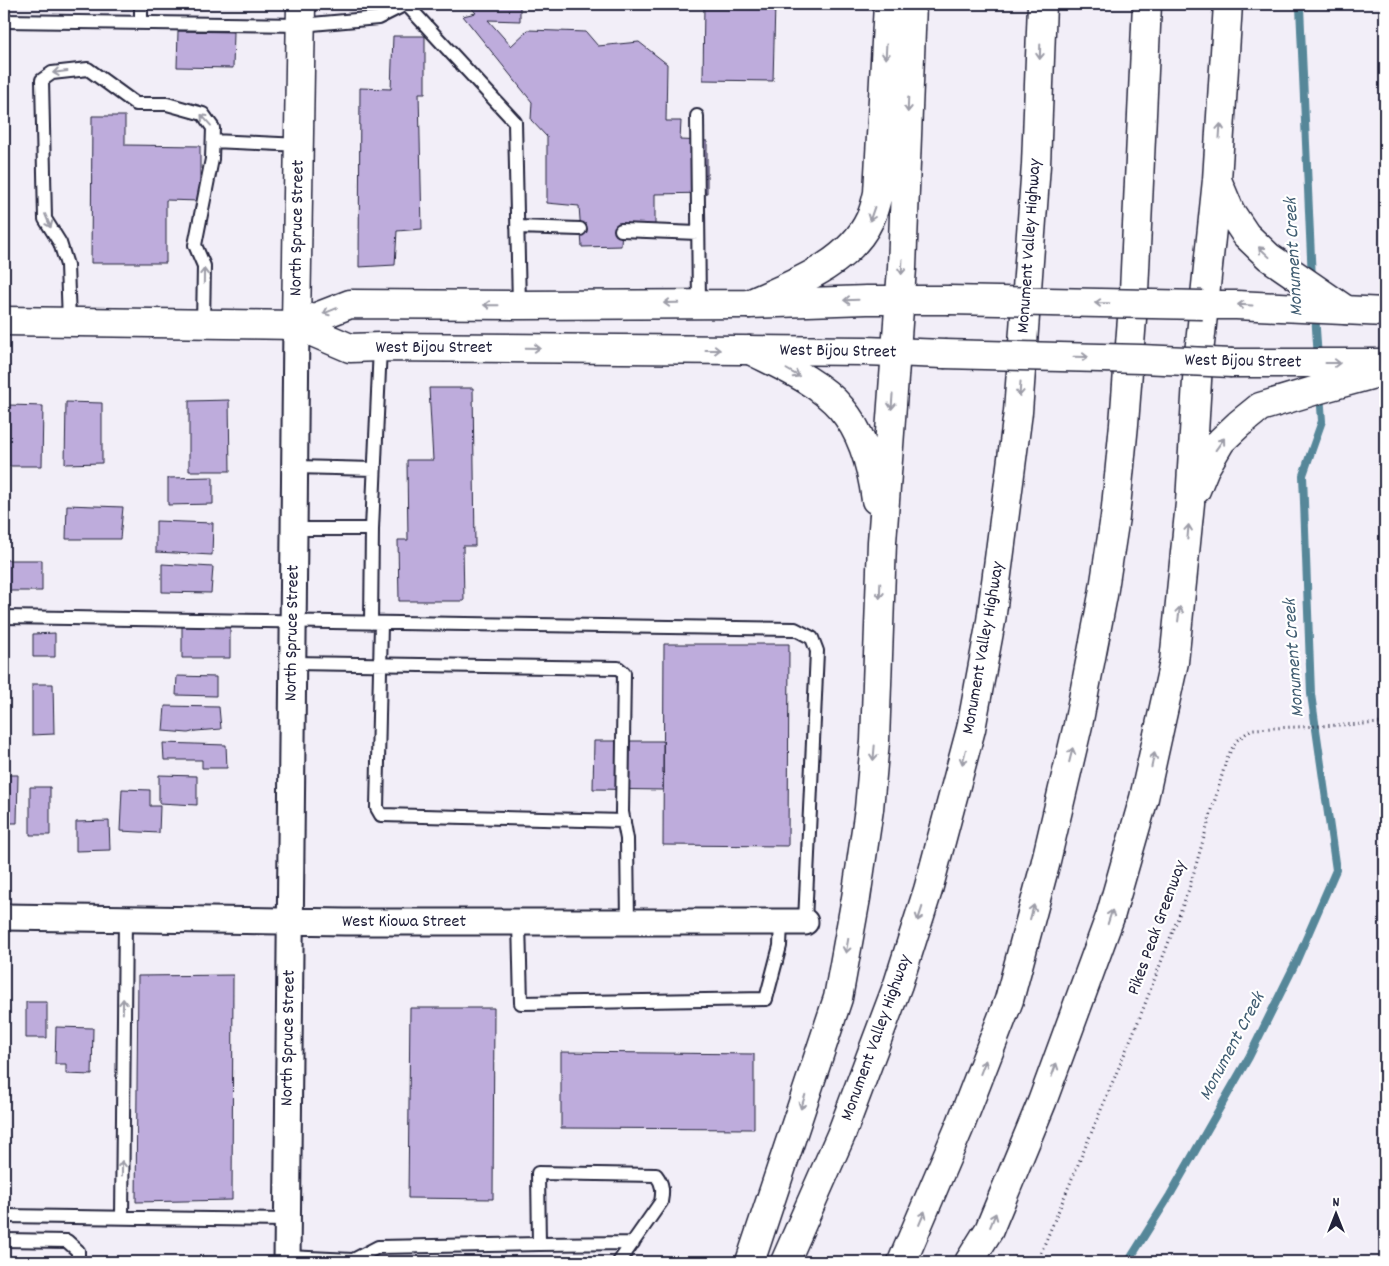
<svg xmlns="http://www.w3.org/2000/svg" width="1389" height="1266" font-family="Dekko,sans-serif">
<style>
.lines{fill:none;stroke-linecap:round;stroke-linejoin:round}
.stream{stroke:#578799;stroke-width:8}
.building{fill:#beacdc;stroke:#22223b}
.service-casing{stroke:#22223b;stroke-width:16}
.minor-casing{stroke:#22223b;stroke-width:29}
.tertiary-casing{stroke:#22223b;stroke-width:31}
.secondary-casing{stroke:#22223b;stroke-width:31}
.motorway-casing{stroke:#22223b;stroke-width:31}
.path{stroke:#22223b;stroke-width:3;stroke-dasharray:1 4;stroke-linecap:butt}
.service{stroke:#fff;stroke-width:12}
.minor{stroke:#fff;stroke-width:25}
.tertiary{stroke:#fff;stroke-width:28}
.secondary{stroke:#fff;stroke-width:28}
.motorway{stroke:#fff;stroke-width:28}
.secondary-bridge-casing{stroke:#22223b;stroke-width:31;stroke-linecap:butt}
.secondary-bridge{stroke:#fff;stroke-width:28}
.oneway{stroke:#9c9ca7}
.labels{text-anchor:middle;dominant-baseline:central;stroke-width:4.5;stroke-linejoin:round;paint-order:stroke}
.street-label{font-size:18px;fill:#22223b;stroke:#fff}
.water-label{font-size:19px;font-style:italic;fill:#415d72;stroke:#fff}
</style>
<rect width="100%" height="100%" fill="#f2eef8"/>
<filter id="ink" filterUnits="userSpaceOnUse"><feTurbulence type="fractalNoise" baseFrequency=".02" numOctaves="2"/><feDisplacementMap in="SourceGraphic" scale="10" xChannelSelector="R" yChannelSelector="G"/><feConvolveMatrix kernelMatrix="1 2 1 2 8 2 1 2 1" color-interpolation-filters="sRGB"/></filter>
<g filter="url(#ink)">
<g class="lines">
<!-- stream -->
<path class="stream" d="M1304,4L1300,7L1312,280
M1315,313L1318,359
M1128,1262L1170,1195L1249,1057L1296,962L1336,870L1311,694L1303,475L1322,421L1320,393"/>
</g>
<!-- building -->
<path class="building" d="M468,4H520V21L488,20L511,46L528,30L586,32L598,46L639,42L667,64L666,121H681L680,140L707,141V193L655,194V226L622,225L621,246L582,247L579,206L547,203V137L531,120L532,102L463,16L476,13Z
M704,4H775L773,81L703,80Z
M178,31L234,32L233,68L177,67Z
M393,36H425V93H419L422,229L397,231L395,265L359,267L360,88L391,89Z
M92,116H125V145L200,146V201L166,200V263H91Z
M429,388H473L475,546H463L464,601H399L398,540H408L407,460H433Z
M229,400L230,471H189V401Z
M66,402L102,403V463L65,464Z
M9,405L43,406L42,466H8Z
M213,477V504L168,505V478Z
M67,505L123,507L120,539H66Z
M156,521L213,523L212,555L156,552Z
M4,560H42V591H4Z
M162,564L213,567L211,593L162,592Z
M182,626L230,627V658H182Z
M55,633V657H33V634Z
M664,644H789L788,846L663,845Z
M177,676L216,677V696L176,695Z
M32,684H53L54,734L32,735Z
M165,706L219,707L221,729L196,731L188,733L163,731Z
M594,741H663V790L593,789Z
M163,743L226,745L227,768H202V760H164Z
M4,775H18L17,823H4Z
M159,775L197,776V805L159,803Z
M30,787H50V835H30Z
M122,789L150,790V806H160L159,833L120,831Z
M109,821L110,850L76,851V822Z
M233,975L232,1200L136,1202L138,976Z
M26,1002H47V1038H26Z
M410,1008H494L493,1199L408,1198Z
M56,1027L93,1028L92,1075L66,1074V1064H55Z
M561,1052L754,1054V1129L561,1128Z"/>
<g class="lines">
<!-- service casing -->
<g class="service-casing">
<path id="service" d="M141,4V23
M406,4L515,122L519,305
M4,21L301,25L378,18L406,4
M697,116L699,303
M213,141L300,145
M517,227L580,229
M621,230L698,233
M69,322L67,265L60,243L45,219L42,80L52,73L88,69L136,104H167L203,114L213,128L212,159L195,245L204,266L203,324
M296,467L374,469
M294,529H372
M4,617L795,629L812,638L817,651L805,922
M371,623L372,529L380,347
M381,624L377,808L381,815L624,821
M293,663L618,668L624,673L622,812L627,839L628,922
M519,922L521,1003L766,999L780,946L781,922
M4,1216L287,1220
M122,1217L125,919
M4,1240L67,1241L78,1251V1262
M539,1244L633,1243
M287,1257L353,1260L378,1247L539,1244L538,1173L656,1175C663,1184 663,1191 661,1202L619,1262"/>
</g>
<!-- minor casing -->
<g class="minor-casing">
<path id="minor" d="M4,917L345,922H805
M287,1262L296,325"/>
</g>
<!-- tertiary casing -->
<g class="tertiary-casing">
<path id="tertiary" d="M296,325L301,4"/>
</g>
<!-- secondary casing -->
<g class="secondary-casing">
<path id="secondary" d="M1203,305H1236L1385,312
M4,321L296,325L350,304L519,305L749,304L867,300H948
M296,325L350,348L380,347L865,351L944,354
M1232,363H1385"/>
</g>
<!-- motorway casing -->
<g class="motorway-casing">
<path id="motorway" d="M1217,180L1230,211L1246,235L1269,257L1346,310
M749,304C791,285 849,265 870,219C874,211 876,202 878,193L888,4
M750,350C781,366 818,381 841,408C862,432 872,469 876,500
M1196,490L1205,468L1221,441L1239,424L1260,407L1320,389L1385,371
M750,1262L838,998L856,898L869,809L875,741L882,542L902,268L912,4
M785,1262L841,1135L898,984L928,890L971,729L991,621L1018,412L1036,165L1042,4
M902,1262L960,1126L1009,1000L1045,865L1078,725L1103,595L1115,517L1124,424L1134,292L1147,4
M969,1262L989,1230L1042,1102L1110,917L1144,798L1174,662L1190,503L1198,363L1217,180L1228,4"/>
</g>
<!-- path -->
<path class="path" d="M1037,1262L1140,1017L1189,889L1227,758L1236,741L1252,729L1385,723"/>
<!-- service -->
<use href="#service" class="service"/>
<!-- minor -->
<use href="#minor" class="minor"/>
<!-- tertiary -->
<use href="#tertiary" class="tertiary"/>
<!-- secondary -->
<use href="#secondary" class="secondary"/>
<!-- motorway -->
<use href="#motorway" class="motorway"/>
<!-- secondary-bridge casing -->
<g class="secondary-bridge-casing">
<path id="secondary-bridge" d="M948,300L1203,305
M944,354L1141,359L1232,363"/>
</g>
<!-- secondary-bridge -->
<use href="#secondary-bridge" class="secondary-bridge"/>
</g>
<!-- one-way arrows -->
<defs><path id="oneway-shaft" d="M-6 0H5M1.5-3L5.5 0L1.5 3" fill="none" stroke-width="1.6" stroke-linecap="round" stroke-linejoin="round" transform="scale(1.25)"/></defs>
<g class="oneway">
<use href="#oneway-shaft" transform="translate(886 52) rotate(93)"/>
<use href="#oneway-shaft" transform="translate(1040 52) rotate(92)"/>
<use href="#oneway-shaft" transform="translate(60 72) rotate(173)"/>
<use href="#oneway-shaft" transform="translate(908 105) rotate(92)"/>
<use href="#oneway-shaft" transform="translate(206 120) rotate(-132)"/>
<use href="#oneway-shaft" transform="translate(1220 131) rotate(-86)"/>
<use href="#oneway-shaft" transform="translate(872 214) rotate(109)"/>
<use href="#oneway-shaft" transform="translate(48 221) rotate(67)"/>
<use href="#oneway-shaft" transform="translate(1264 252) rotate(-137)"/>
<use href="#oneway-shaft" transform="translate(902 267) rotate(93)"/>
<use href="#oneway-shaft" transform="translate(204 276) rotate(-89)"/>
<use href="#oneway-shaft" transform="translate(851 300) rotate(178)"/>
<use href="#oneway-shaft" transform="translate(671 303) rotate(179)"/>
<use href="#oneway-shaft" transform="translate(1102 303) rotate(-179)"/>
<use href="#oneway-shaft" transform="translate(491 305) rotate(-179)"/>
<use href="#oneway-shaft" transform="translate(1245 305) rotate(-177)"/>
<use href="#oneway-shaft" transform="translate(330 311) rotate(158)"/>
<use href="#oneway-shaft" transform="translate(533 348) rotate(1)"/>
<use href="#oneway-shaft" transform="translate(713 350)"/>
<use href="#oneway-shaft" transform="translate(1081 357) rotate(1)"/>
<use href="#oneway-shaft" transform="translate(1333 363)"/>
<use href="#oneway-shaft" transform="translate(793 373) rotate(30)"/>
<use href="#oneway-shaft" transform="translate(1020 389) rotate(94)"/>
<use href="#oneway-shaft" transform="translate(892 402) rotate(94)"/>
<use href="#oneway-shaft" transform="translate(1220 444) rotate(-54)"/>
<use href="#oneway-shaft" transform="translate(1188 532) rotate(-85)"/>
<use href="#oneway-shaft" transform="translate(880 591) rotate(92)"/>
<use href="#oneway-shaft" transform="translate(1179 614) rotate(-83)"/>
<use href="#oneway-shaft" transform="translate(874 753) rotate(95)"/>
<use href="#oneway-shaft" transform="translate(1071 755) rotate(-76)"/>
<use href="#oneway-shaft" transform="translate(964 757) rotate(104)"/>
<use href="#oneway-shaft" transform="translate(1153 760) rotate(-78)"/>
<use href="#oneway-shaft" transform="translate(1032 912) rotate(-75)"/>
<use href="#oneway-shaft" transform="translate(920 914) rotate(108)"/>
<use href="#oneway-shaft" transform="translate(1110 917) rotate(-72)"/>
<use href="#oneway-shaft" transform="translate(847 946) rotate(100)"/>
<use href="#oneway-shaft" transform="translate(123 1006) rotate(-89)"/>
<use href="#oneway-shaft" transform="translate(983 1067) rotate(-69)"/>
<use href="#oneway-shaft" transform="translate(1054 1070) rotate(-70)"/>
<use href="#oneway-shaft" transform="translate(803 1102) rotate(108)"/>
<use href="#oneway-shaft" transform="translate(122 1168) rotate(-90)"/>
<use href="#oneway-shaft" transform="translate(922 1218) rotate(-67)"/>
<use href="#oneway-shaft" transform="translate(993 1220) rotate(-68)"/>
</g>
</g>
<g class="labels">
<!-- street labels -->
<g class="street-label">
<text transform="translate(298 228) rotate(-89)">North Spruce Street</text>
<text transform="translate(1030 246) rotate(-86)">Monument Valley Highway</text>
<text x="434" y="348">West Bijou Street</text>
<text transform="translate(838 352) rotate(1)">West Bijou Street</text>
<text transform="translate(1243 362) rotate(1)">West Bijou Street</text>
<text transform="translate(293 633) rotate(-89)">North Spruce Street</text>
<text transform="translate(984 648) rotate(-80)">Monument Valley Highway</text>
<text x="404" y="922">West Kiowa Street</text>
<text transform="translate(1158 928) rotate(-70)">Pikes Peak Greenway</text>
<text transform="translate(289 1038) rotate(-89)">North Spruce Street</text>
<text transform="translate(877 1038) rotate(-70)">Monument Valley Highway</text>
</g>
<!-- water labels -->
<g class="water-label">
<text transform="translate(1295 257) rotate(-93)">Monument Creek</text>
<text transform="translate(1295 658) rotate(-94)">Monument Creek</text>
<text transform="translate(1233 1047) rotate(-62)">Monument Creek</text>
</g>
</g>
<!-- margin -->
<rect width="1389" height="1266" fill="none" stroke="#fff" stroke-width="20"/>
<rect x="10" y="10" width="1369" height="1246" fill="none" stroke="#22223b" stroke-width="2" filter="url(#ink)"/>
<!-- north arrow -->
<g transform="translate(1336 1214)" stroke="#ffffff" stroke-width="4" paint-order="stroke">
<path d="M0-4L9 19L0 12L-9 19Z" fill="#22223b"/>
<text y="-8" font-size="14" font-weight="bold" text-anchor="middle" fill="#22223b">N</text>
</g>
</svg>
